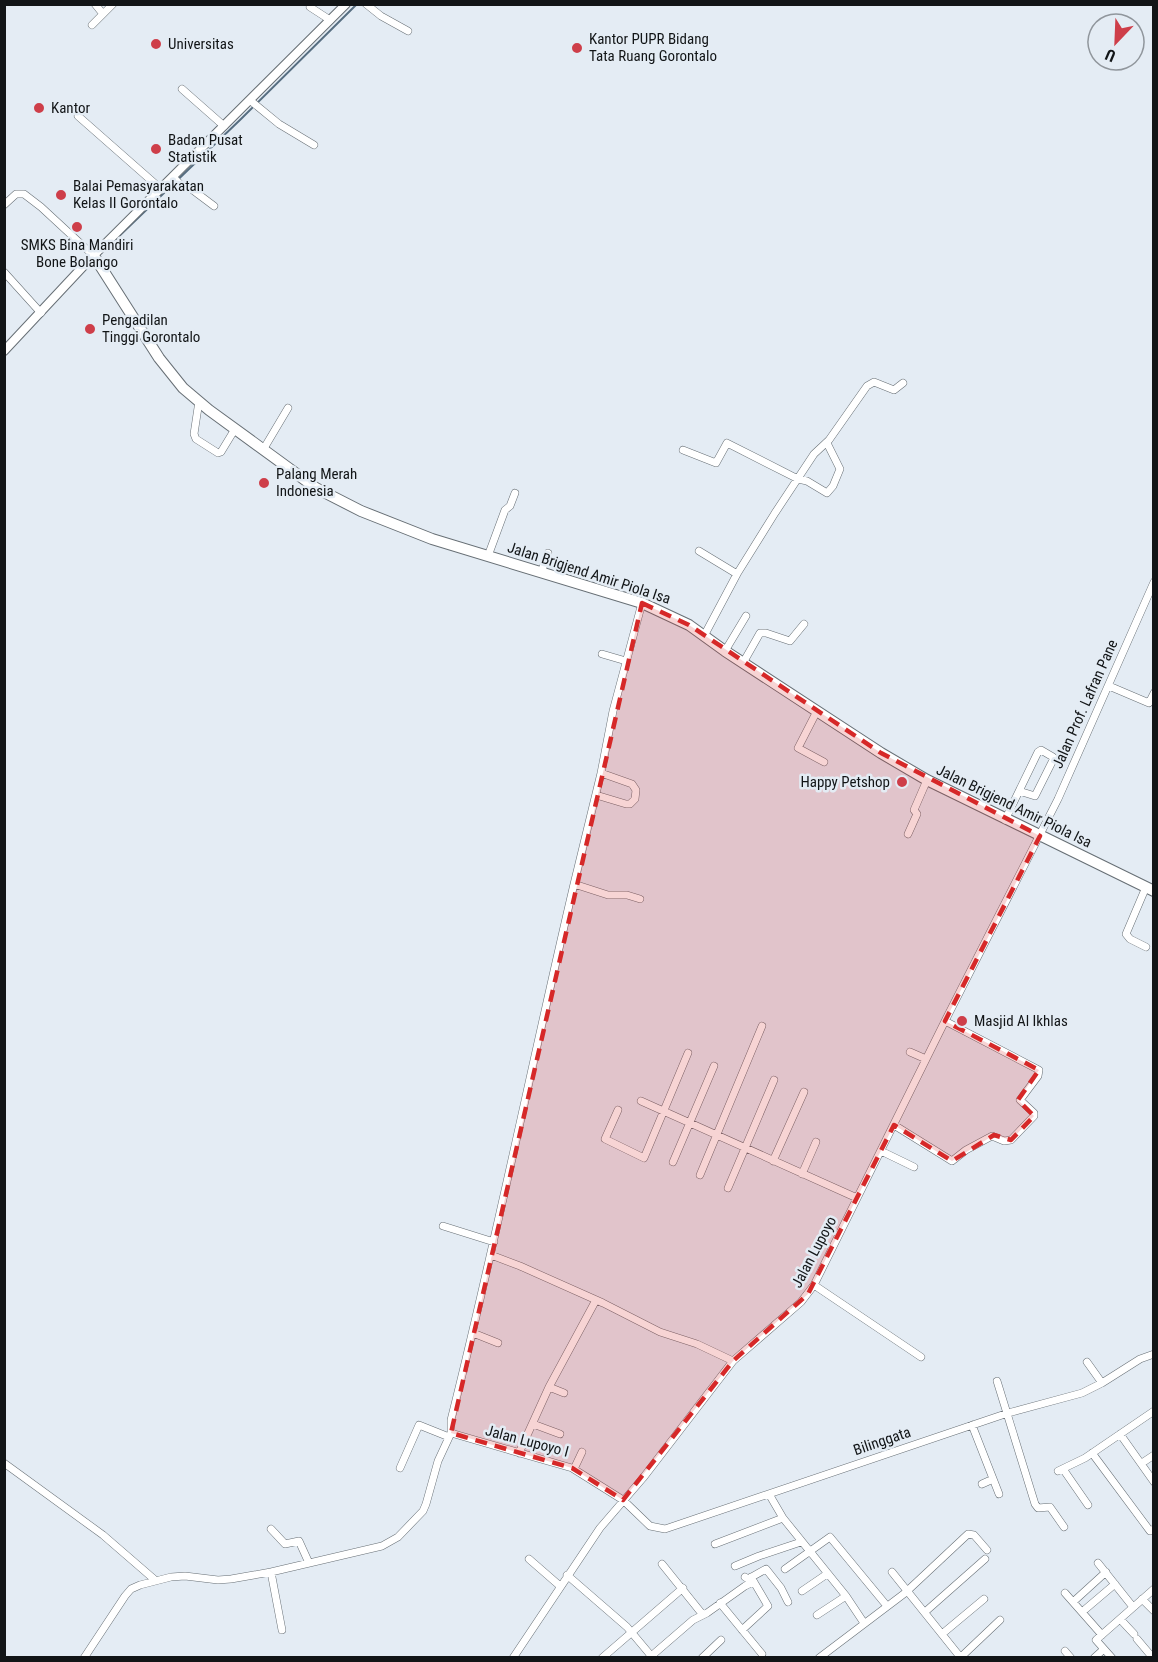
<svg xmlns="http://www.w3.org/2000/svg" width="1158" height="1662" font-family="'Roboto Condensed',sans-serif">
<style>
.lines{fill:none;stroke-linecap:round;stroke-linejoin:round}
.stream{stroke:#576e81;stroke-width:2}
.minor-casing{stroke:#676f75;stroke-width:8}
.tertiary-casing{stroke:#676f75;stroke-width:10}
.primary-casing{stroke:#676f75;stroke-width:12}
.minor{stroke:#fff;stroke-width:7}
.tertiary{stroke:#fff;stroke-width:8}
.primary{stroke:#fff;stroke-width:10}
.marked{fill:#d62828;fill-opacity:0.2;stroke:#d62828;stroke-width:4.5;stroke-dasharray:12 8;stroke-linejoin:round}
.poi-dot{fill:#ce3e49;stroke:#e4ecf4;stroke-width:2}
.labels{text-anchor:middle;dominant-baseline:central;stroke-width:5;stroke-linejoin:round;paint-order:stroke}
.poi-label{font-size:15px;fill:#121517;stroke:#e4ecf4;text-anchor:start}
.street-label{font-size:15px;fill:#121517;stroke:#e4ecf4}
</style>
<rect width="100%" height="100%" fill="#e4ecf4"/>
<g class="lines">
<!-- stream -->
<path class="stream" d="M114,241L241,119L357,4"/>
<!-- minor casing -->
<g class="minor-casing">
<path id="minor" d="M95,4L103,14L113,4
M366,4L381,16L408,31
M310,7L330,20
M92,25L103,14
M182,89L224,126
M251,101L279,124L314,145
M78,116L161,189
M173,177L182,186L190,188L214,206
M4,205L16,194H24L41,207L94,256
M4,272L41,313
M199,401L194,434L196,439L218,453L221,452L235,429
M263,450L288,408
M683,450L716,463L727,443L798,479L807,481L827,493L833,486L840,469L827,443
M699,551L737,574
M488,556L505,510L510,506L515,493
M541,573L548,553
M704,636L737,574L775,513L814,454L829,440L867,386L874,382L894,390L903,383
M725,651L746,616
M602,654L626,661
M743,663L760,633H766L790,641L804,624
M1109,686L1149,703L1154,693
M817,711L798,748L824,762
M596,795L626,804H630L635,799L636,790L632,784L601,773
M1005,820L1038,752L1041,750L1053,757V760L1035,796L1019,791
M908,834L917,814L914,810L927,780
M640,899L627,895H608L574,884L601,773L613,711L642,603
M1146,947L1130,939L1126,934L1146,887
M910,1052L926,1059
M641,1101L857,1198
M618,1110L605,1139L644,1158L688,1053
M894,1125L952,1161L966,1150L992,1136L1004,1141L1011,1140L1034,1116V1113L1020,1100L1038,1076L1039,1070L945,1021
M881,1151L914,1167
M773,1161L804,1092
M673,1162L714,1066
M802,1174L816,1142
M700,1175L762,1026
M728,1188L774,1080
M443,1226L494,1242
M491,1255L520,1266L603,1303L660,1332L697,1344L733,1361
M814,1285L921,1357
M473,1333L498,1343
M1087,1362L1102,1383
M997,1381L1035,1504L1038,1508L1050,1507L1064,1527
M549,1387L564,1393
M533,1424L560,1434
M972,1425L999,1494
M451,1433L572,1468L623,1500L650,1526L665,1529L1008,1413L1082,1393L1102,1383L1140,1359L1154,1354
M1120,1434L1154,1482
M519,1453L549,1387L596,1300
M1092,1453L1150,1531L1154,1529
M4,1463L103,1535L155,1580
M1142,1463L1154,1455
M400,1468L419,1425L449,1437
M574,1469L582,1452
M1063,1469L1088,1505
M1058,1471L1085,1458L1154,1411
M982,1484L993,1479
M769,1494L783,1518L846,1596L864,1623
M271,1529L285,1544L299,1541L309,1563
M715,1544L783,1518
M529,1559L560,1586
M1098,1563L1133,1607
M662,1564L703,1615
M735,1566L759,1556L801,1542
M785,1569L830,1537L887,1606
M271,1572L282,1630
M892,1572L961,1658
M567,1575L627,1627L653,1658
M745,1577L748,1579L766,1569L781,1588L788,1602
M802,1591L827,1574
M1065,1593L1102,1635
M1142,1599L1154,1611
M1073,1602L1106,1572
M720,1603L762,1654
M925,1612L985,1559
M1082,1612L1115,1584
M817,1615L846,1596
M1120,1619L1134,1634
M742,1630L768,1606L751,1577
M942,1634L984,1599
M1137,1639L1153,1658
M1065,1651L1071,1658
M961,1657L1000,1620
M84,1658L125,1596L131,1589L140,1585L171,1577L185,1576L218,1580L231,1579L271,1572L382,1546L398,1537L423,1511L426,1504L438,1461L451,1433V1420C496,1242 532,1062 574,884
M513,1658L600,1528L643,1478L733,1361L801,1302L814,1285L945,1021L1058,799L1154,582
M602,1658L683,1588
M649,1658L693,1620L707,1613L745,1586L753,1582
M702,1658L721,1640
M819,1658L905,1593L968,1534L974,1535L987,1550
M1094,1658L1104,1649
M1112,1658L1096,1640L1154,1589"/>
</g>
<!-- tertiary casing -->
<g class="tertiary-casing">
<path id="tertiary" d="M4,351L91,258L346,4"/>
</g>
<!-- primary casing -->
<g class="primary-casing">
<path id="primary" d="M94,256L159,358L183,388L209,410L316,488L361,511L432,539L642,603L689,625L725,651L881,753L927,780L1154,891"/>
</g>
<!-- minor -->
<use href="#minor" class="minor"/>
<!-- tertiary -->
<use href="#tertiary" class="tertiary"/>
<!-- primary -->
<use href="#primary" class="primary"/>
</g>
<!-- marked area -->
<path class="marked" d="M642,603L689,625L881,753L1040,836L945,1021L1039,1070L1018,1100L1034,1116L1011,1140L994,1135L952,1161L894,1125L808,1294L733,1361L623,1500L572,1468L451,1433Z"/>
<!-- markers -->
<g class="poi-dot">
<circle cx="156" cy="44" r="6"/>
<circle cx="577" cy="48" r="6"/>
<circle cx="39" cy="108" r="6"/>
<circle cx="156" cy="149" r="6"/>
<circle cx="61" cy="195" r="6"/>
<circle cx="77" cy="227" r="6"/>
<circle cx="90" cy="329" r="6"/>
<circle cx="264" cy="483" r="6"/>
<circle cx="902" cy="782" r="6"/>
<circle cx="962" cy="1021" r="6"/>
</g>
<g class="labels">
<!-- poi labels -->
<g class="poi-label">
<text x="589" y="39">Kantor PUPR Bidang<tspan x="589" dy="17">Tata Ruang Gorontalo</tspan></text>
<text x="168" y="44">Universitas</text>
<text x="51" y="108">Kantor</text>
<text x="168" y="140">Badan Pusat<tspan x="168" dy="17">Statistik</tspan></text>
<text x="73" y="186">Balai Pemasyarakatan<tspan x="73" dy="17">Kelas II Gorontalo</tspan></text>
<text x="77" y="245" text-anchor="middle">SMKS Bina Mandiri<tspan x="77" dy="17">Bone Bolango</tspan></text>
<text x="102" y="320">Pengadilan<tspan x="102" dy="17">Tinggi Gorontalo</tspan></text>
<text x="276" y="474">Palang Merah<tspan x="276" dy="17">Indonesia</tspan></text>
<text x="890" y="782" text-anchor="end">Happy Petshop</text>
<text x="974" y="1021">Masjid Al Ikhlas</text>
</g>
<!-- street labels -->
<g class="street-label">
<text transform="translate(589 573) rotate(18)">Jalan Brigjend Amir Piola Isa</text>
<text transform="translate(1085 704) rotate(-66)">Jalan Prof. Lafran Pane</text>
<text transform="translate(1014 806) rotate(26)">Jalan Brigjend Amir Piola Isa</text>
<text transform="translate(814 1252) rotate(-62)">Jalan Lupoyo</text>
<text transform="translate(527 1441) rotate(15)">Jalan Lupoyo I</text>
<text transform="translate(882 1441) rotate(-19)">Bilinggata</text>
</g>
</g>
<!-- border -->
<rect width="1158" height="1662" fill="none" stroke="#121517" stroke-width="12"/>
<!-- north arrow -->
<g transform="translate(1116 42) rotate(203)"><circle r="28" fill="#e4ecf4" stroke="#90969c" stroke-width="1.5"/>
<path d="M0-4.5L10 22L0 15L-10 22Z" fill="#ce3e49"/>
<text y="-9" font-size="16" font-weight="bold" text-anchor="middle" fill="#121517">U</text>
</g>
</svg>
